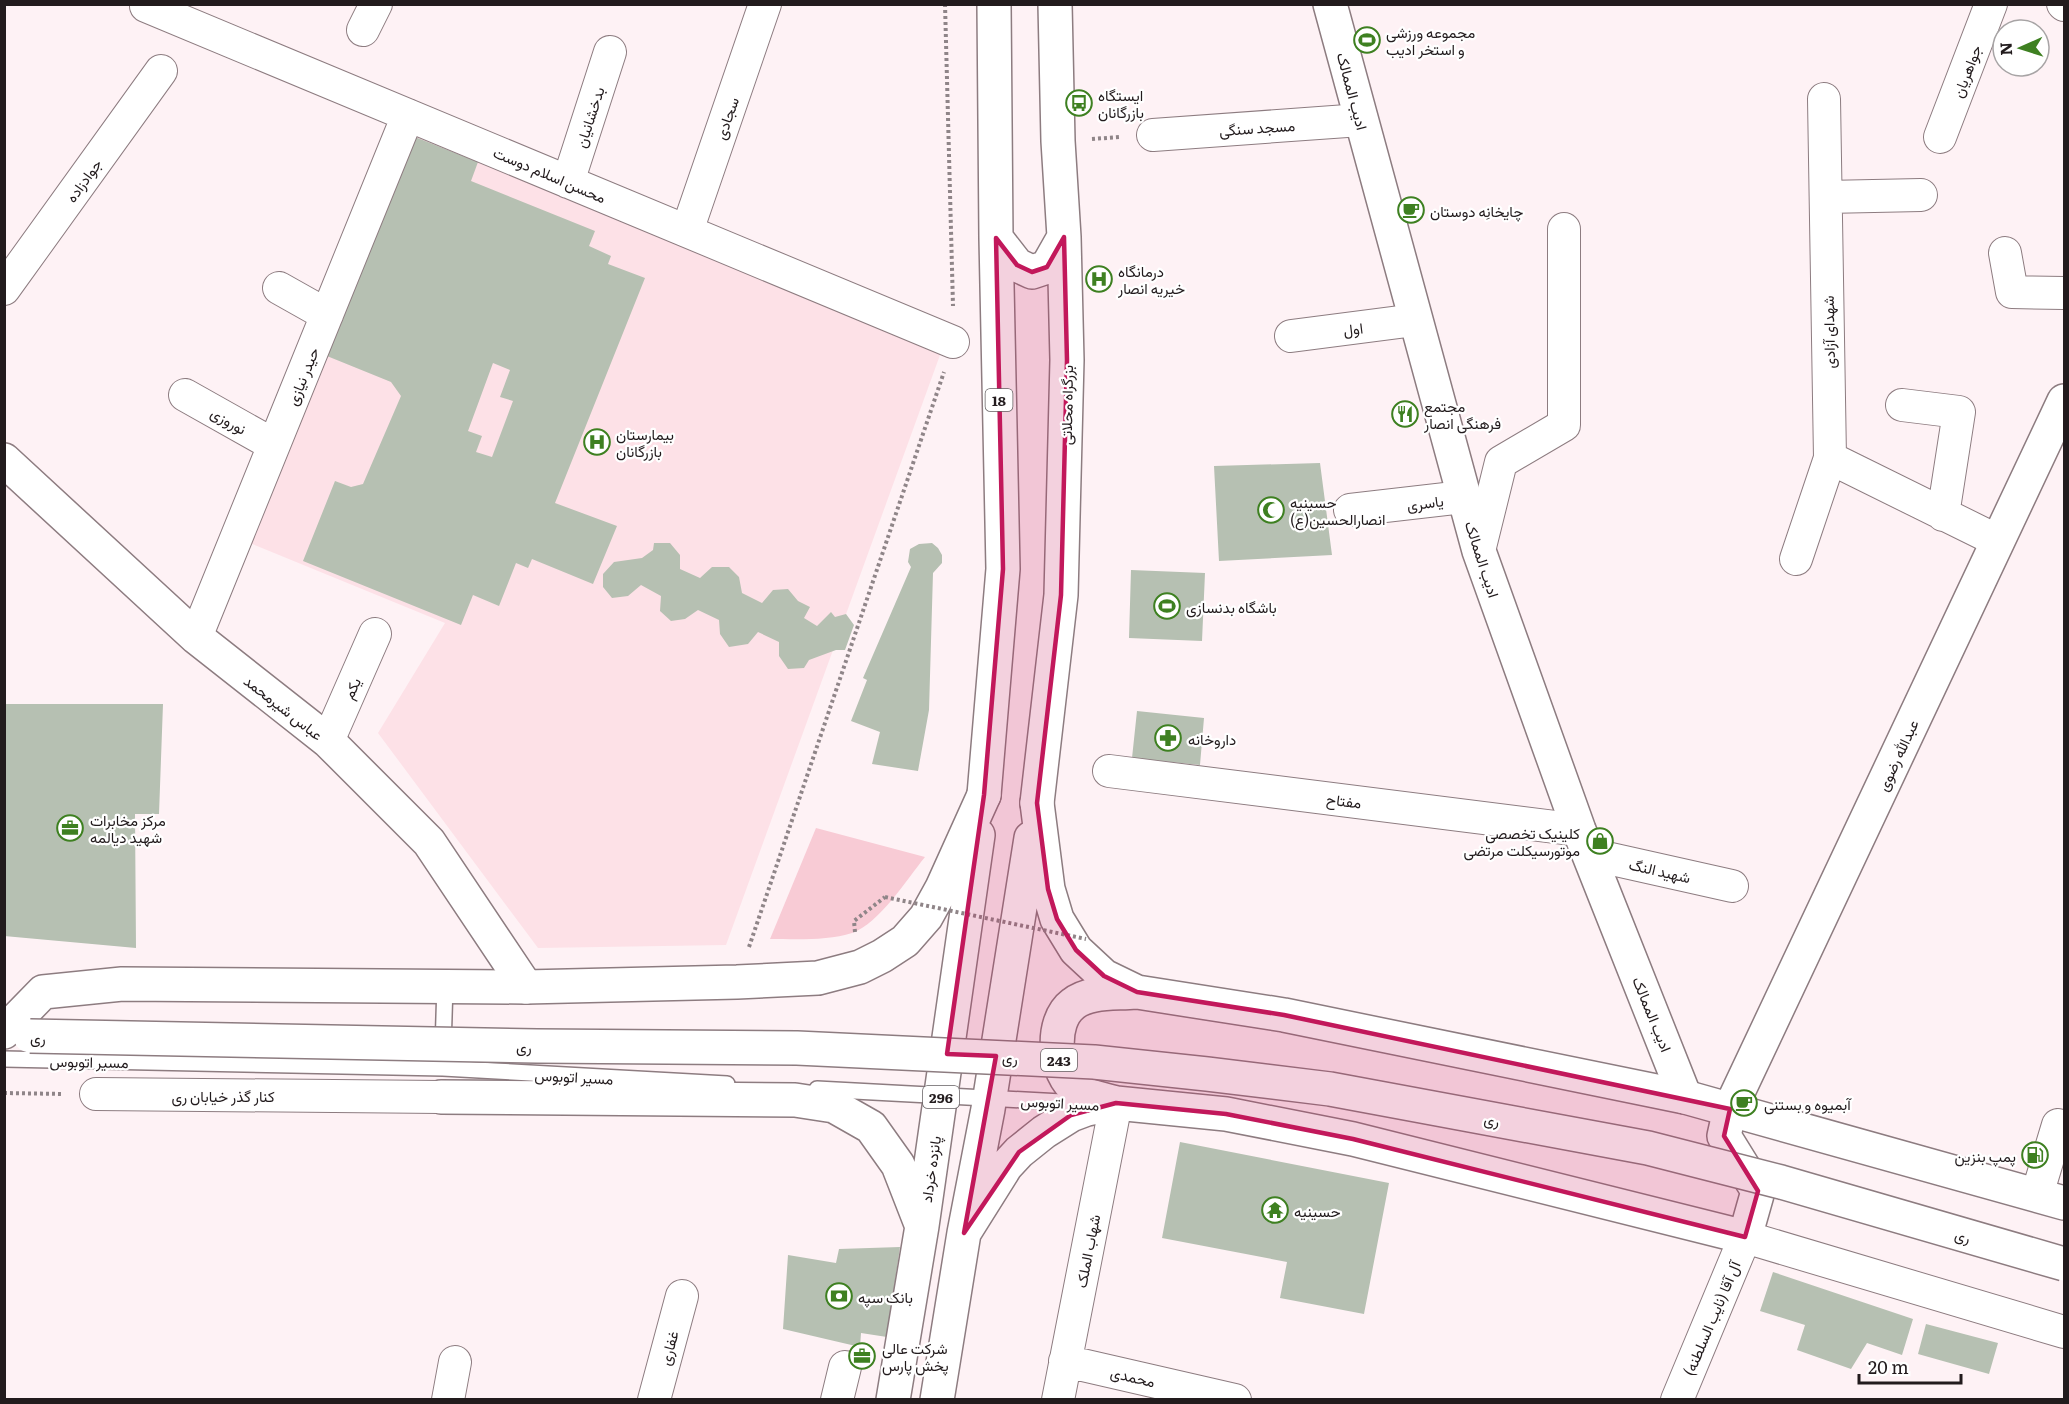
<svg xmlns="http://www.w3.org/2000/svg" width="2069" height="1404" font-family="Literata,Vazirmatn,serif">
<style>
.built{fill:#fde1e7}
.green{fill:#f8cbd5}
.building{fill:#b6c0b2;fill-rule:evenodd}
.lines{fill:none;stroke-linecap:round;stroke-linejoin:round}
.lane-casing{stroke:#8d7c80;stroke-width:18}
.street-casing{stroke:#8d7c80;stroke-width:34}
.secondary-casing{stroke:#8d7c80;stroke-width:36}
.primary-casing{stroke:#8d7c80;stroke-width:36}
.highway-casing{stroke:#8d7c80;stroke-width:36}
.path{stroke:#8f8588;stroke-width:4;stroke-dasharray:3 3;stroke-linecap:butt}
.lane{stroke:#fff;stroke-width:15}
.street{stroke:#fff;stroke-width:32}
.secondary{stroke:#fff;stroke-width:33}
.primary{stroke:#fff;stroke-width:33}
.highway{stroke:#fff;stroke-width:33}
.primary-bridge-casing{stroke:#8d7c80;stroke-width:36;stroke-linecap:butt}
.path-bridge{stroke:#8f8588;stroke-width:4;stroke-dasharray:3 3;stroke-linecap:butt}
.primary-bridge{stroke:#fff;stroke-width:33}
.marked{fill:#c2185b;fill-opacity:0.2;stroke:#c2185b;stroke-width:4.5;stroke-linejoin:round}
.labels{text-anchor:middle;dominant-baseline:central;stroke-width:4.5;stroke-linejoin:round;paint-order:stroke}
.shield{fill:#fff;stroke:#645f61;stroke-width:1.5}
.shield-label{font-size:14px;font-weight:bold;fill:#221b1d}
.poi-label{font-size:15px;fill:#221b1d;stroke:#fff;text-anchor:start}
.street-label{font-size:15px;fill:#221b1d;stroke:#fff}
</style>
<rect width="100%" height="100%" fill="#fef2f5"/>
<!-- built -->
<path class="built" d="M410,131L944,344L726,945L538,948L378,733L445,623L245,541Z"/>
<!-- green -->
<path class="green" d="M816,828L925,857C907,879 880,923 852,933C828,941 795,939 770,939Z"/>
<!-- building -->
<path class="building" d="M410,135L478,162L471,181L595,231L589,246L611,256L608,264L645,278L555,503L617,526L593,584L532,559L528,568L516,563L499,606L473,595L461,625L303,561L335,481L351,487L363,484L401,396L391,382L322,354ZM493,363L510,370L500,397L513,401L492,457L476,452L482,436L468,431Z
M1320,463L1332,555L1219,561L1214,466Z
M654,543H670L680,555V569L700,578L712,567H729L739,577L742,593L762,603L773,590L788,589L798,601L810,607L804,618L817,626L831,612L835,617L846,614L854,625L845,650H836L809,660L804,668L788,669L779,656V642L758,632L748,644L729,647L720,634L719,620L698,610L685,619L671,621L660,611L661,596L641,585L628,596L612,598L603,587V574L614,562L642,558L653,550Z
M932,543L938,548L942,555V563L933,573L929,710L918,771L872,764L880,732L851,721L867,680L863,678L911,567L908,562L910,549L919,544Z
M1131,570L1205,573L1202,641L1129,638Z
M4,704H163L159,814H135L136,948L4,936L6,842H4Z
M1137,711L1204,718L1200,765L1132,758Z
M1180,1142L1389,1183L1364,1314L1280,1298L1287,1262L1162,1238Z
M900,1247L887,1337L861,1333L860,1347L783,1329L788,1255L836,1263L839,1249Z
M1773,1272L1913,1319L1902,1355L1867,1343L1851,1369L1797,1350L1805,1325L1760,1311Z
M1926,1324L1998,1343L1989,1374L1918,1354Z"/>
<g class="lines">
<!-- lane casing -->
<g class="lane-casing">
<path id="lane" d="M443,1048L445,985
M4,1059L443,1068L727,1084
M817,1089L1080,1103"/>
</g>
<!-- street casing -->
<g class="street-casing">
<path id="street" d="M147,4L146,6L953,342
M2063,4L2064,5
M363,30L376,4
M1153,135L1361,120
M1940,137L1991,4
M568,182L610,52
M1826,197L1921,195
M687,231L765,4
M2005,253L2012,292L2064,293
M279,288L327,315
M4,289L161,71
M1291,336L1415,320
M185,395L274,445
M1902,405L1959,412L1943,515
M1830,458L1998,541
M1350,510L1463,497
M1479,551L1501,462L1564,425V229
M1796,559L1830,458L1824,99
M196,637L408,115
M328,741L375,634
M1109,771L1579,830
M1589,854L1732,886
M96,1094L441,1097
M2037,1195L2058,1125
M1065,1361L1235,1400
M448,1400L455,1362
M654,1400L682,1296
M837,1400L845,1367
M1058,1400L1116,1103
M1677,1400L1745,1237L2064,1332"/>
</g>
<!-- secondary casing -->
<g class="secondary-casing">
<path id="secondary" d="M1330,4L1479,551L1579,830L1685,1097
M4,460L196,637L328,741L429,842L526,987
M1745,1237L1758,1191L1724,1136L1730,1109L2064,401"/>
</g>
<!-- primary casing -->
<g class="primary-casing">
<path id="primary" d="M1037,803L1048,889L1057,919L1076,950L1104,976L1137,992L1284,1015L1685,1097L2064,1203
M4,1032L43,992L122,984L526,987L737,982L818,978L860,967L882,956L905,941L926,917L942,888L984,795
M441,1097L795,1100L834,1106L871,1127L898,1165L921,1224
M1116,1103C1104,1099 1087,1097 1077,1090C1054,1074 1049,1022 1073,1004C1089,991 1115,994 1135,992
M964,1233L1006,1166L1019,1152L1044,1132L1071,1115L1087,1109L1116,1103L1226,1114L1353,1139L1745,1237
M893,1400L922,1226L978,835
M937,1400L964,1233L988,1109L1031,838"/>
</g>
<!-- highway casing -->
<g class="highway-casing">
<path id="highway" d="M996,238L1017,265L1032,272L1047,267L1064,237
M984,795L1003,569L996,238L994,4
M1037,803L1061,595L1067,360L1064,237L1058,141L1055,4"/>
</g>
<!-- path -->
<path class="path" d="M945,4L953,306
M1092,139L1120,137
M855,932L854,921L885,897
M749,947L944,372
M4,1093L64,1094"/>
<!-- lane -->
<use href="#lane" class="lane"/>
<!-- street -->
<use href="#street" class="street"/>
<!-- secondary -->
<use href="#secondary" class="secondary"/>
<!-- primary -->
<use href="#primary" class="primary"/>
<!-- highway -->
<use href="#highway" class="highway"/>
<!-- primary-bridge casing -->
<g class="primary-bridge-casing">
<path id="primary-bridge" d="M30,1036L537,1046L797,1048L1094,1062L1207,1074L1330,1089L1648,1148L1781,1182L2064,1264"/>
</g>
<!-- path-bridge -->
<path class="path-bridge" d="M885,897L1086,939"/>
<!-- primary-bridge -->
<use href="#primary-bridge" class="primary-bridge"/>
</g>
<!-- marked area -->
<path class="marked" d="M1064,237L1067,360L1061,595L1037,803L1048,889L1057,919L1076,950L1104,976L1137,992L1284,1015L1730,1109L1724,1136L1758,1191L1745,1237L1353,1139L1226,1114L1116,1103L1071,1115L1019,1152L964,1233L996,1056L947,1054L984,795L1003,569L996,238L1017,265L1032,272L1047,267Z"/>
<!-- icons -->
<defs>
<g id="stadium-ring" transform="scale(1.35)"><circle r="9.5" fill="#fff" stroke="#3e8021" stroke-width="1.5"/><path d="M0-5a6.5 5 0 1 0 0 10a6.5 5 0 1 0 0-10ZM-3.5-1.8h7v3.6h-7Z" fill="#3e8021"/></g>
<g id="bus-ring" transform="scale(1.35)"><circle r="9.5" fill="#fff" stroke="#3e8021" stroke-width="1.5"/><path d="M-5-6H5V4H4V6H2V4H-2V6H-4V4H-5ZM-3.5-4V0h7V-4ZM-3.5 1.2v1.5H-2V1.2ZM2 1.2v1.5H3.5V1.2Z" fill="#3e8021"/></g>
<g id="cafe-ring" transform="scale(1.35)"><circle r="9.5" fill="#fff" stroke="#3e8021" stroke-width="1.5"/><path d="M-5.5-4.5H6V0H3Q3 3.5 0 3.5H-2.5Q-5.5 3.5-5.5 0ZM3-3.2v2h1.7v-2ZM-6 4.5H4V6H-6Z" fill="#3e8021"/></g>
<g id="hospital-ring" transform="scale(1.35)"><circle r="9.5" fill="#fff" stroke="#3e8021" stroke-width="1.5"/><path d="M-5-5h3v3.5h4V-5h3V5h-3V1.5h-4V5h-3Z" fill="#3e8021"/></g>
<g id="restaurant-ring" transform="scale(1.35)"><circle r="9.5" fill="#fff" stroke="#3e8021" stroke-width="1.5"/><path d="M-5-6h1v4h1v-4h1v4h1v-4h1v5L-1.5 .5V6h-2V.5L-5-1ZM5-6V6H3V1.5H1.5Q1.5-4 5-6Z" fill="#3e8021"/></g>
<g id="mosque-ring" transform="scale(1.35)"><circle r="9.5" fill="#fff" stroke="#3e8021" stroke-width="1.5"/><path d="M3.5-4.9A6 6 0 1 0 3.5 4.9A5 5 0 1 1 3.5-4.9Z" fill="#3e8021"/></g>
<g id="pharmacy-ring" transform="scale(1.35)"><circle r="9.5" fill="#fff" stroke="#3e8021" stroke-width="1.5"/><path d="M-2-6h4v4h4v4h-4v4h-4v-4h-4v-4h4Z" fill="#3e8021"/></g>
<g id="office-ring" transform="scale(1.35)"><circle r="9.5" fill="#fff" stroke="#3e8021" stroke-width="1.5"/><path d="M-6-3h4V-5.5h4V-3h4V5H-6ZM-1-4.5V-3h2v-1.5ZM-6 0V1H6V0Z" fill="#3e8021"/></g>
<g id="shop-ring" transform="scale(1.35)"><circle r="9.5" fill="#fff" stroke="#3e8021" stroke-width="1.5"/><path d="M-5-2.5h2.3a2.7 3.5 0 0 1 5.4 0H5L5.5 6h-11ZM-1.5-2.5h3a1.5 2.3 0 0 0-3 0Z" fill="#3e8021"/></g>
<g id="fuel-ring" transform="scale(1.35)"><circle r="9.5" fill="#fff" stroke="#3e8021" stroke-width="1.5"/><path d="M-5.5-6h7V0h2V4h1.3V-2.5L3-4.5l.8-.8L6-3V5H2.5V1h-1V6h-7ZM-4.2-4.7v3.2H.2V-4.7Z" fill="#3e8021"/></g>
<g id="temple-ring" transform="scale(1.35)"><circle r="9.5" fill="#fff" stroke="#3e8021" stroke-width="1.5"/><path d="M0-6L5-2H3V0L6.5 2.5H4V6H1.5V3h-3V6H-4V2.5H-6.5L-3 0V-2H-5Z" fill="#3e8021"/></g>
<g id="bank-ring" transform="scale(1.35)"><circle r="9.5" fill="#fff" stroke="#3e8021" stroke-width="1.5"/><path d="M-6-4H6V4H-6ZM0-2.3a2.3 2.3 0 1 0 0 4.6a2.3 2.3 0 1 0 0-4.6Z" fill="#3e8021"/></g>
</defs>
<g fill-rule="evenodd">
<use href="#stadium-ring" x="1367" y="40"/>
<use href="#bus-ring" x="1079" y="103"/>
<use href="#cafe-ring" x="1411" y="210"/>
<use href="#hospital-ring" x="1099" y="279"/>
<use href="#restaurant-ring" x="1405" y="414"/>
<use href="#hospital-ring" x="597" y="442"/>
<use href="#mosque-ring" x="1271" y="510"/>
<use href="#stadium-ring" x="1167" y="606"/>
<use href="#pharmacy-ring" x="1168" y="738"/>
<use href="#office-ring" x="70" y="828"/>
<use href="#shop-ring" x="1600" y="841"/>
<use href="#cafe-ring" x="1744" y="1103"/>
<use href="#fuel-ring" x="2035" y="1155"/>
<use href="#temple-ring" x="1275" y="1210"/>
<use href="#bank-ring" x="839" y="1296"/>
<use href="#office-ring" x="862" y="1356"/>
</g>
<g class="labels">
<!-- shield labels -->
<g class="shield">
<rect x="985.5" y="389" width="27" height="22" rx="4.5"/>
<rect x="1041" y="1049" width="36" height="22" rx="4.5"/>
<rect x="923" y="1086" width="36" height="22" rx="4.5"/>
</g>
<g class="shield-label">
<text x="999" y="400">18</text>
<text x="1059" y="1060">243</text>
<text x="941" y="1097">296</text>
</g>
<!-- poi labels -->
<g class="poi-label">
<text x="1386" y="31">مجموعه ورزشی<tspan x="1386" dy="17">و استخر ادیب</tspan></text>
<text x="1098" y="94">ایستگاه<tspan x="1098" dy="17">بازرگانان</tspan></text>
<text x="1430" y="210">چایخانِه دوستان</text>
<text x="1118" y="270">درمانگاه<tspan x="1118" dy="17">خیریه انصار</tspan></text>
<text x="1424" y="405">مجتمع<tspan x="1424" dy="17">فرهنگی انصار</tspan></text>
<text x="616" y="433">بیمارستان<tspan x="616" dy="17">بازرگانان</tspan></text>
<text x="1290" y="501">حسینیه<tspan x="1290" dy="17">انصارالحسین(ع)</tspan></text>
<text x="1186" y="606">باشگاه بدنسازی</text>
<text x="1188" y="738">داروخانه</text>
<text x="90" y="819">مرکز مخابرات<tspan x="90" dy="17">شهید دیالمه</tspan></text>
<text x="1580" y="832" text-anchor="end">کلینیک تخصصی<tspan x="1580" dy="17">موتورسیکلت مرتضی</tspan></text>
<text x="1764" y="1103">آبمیوه و بستنی</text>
<text x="2016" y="1155" text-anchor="end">پمپ بنزین</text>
<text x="1294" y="1210">حسینیه</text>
<text x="858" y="1296">بانک سپه</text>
<text x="882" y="1347">شرکت عالی<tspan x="882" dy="17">پخش پارس</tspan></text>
</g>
<!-- street labels -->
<g class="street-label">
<text transform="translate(1966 71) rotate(-69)">جواهریان</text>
<text transform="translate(1353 91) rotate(75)">ادیب الممالک</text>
<text transform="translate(589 117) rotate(-72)">بدخشانیان</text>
<text transform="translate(726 118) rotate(-71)">سجادی</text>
<text transform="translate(1257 127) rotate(-4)">مسجد سنگی</text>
<text transform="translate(550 174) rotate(23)">محسن اسلام دوست</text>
<text transform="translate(83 180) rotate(-54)">جوادزاده</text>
<text transform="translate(1353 328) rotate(-7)">اول</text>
<text transform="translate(1828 332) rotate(-91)">شهدای آزادی</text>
<text transform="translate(302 376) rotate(-68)">حیدر نیازی</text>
<text transform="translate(1066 405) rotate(-89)">بزرگراه محلاتی</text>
<text transform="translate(229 420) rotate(30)">نوروزی</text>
<text transform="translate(1425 502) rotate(-7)">یاسری</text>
<text transform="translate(1483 559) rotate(72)">ادیب الممالک</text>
<text transform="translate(351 688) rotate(-66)">یکم</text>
<text transform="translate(284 707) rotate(38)">عباس شیرمحمد</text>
<text transform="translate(1897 755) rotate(-65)">عبدالله رضوی</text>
<text transform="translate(1344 800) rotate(7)">مفتاح</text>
<text transform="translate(1660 870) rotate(13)">شهید النگ</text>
<text transform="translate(1653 1014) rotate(68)">ادیب الممالک</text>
<text transform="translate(38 1037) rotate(1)">ری</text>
<text transform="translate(524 1046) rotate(1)">ری</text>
<text transform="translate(1010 1057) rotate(3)">ری</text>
<text transform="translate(89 1061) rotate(1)">مسیر اتوبوس</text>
<text transform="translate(574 1076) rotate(3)">مسیر اتوبوس</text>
<text x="223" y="1095">کنار گذر خیابان ری</text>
<text transform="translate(1060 1102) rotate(3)">مسیر اتوبوس</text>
<text transform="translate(1492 1119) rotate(10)">ری</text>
<text transform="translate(930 1169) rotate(-82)">پانزده خرداد</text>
<text transform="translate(1963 1235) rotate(16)">ری</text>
<text transform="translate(1087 1251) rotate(-79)">شهاب الملک</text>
<text transform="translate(1711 1318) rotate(-67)">آل آقا (نایب السلطنه)</text>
<text transform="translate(668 1348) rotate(-75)">غفاری</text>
<text transform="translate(1133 1376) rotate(13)">محمدی</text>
</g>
</g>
<!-- border -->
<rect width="2069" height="1404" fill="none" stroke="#221b1d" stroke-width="12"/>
<!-- north arrow -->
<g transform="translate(2021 48) rotate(267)"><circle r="28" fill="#ffffff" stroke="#a7a4a5" stroke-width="1.5"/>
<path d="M0-4.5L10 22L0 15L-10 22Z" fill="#3e8021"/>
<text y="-9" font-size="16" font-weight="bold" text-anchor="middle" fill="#221b1d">N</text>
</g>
<!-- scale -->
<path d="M1859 1374v9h102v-9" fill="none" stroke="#221b1d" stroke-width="3"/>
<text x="1868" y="1374" font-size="18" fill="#221b1d" stroke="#ffffff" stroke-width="4.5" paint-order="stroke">20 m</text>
</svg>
